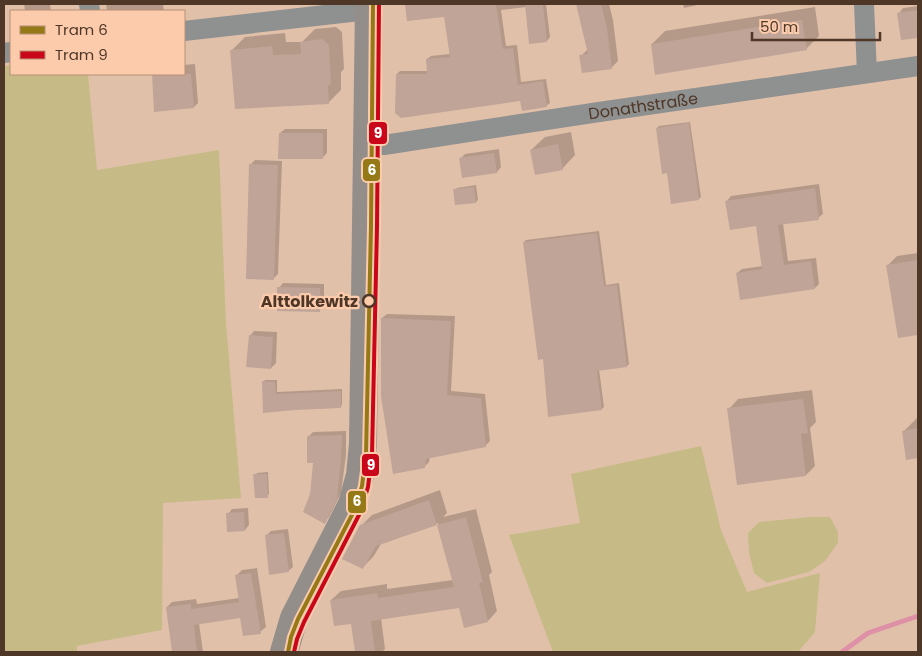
<svg xmlns="http://www.w3.org/2000/svg" width="922" height="656" font-family="Poppins,sans-serif">
<style>
.green{fill:#c6bb86}
.shadow{fill:#0003}
.lines{fill:none;stroke-linecap:round;stroke-linejoin:round}
.stream{stroke:#de90a6;stroke-width:5}
.building{fill:#bfa497}
.minor{stroke:#8f9090;stroke-width:20}
.secondary{stroke:#938e8a;stroke-width:28}
.tram-1-casing{stroke:#fccbac;stroke-width:8}
.tram-2-casing{stroke:#fccbac;stroke-width:8}
.tram-1{stroke:#957917;stroke-width:4}
.tram-2{stroke:#c9061a;stroke-width:4}
.stop-dot{fill:#fccbac;stroke:#4f3727;stroke-width:2.5}
.labels{text-anchor:middle;dominant-baseline:central;stroke-width:4.5;stroke-linejoin:round;paint-order:stroke}
.street-label{font-size:16px;fill:#4f3727;stroke:#fccbac}
.stop-label{font-size:16px;font-weight:bold;fill:#4f3727;stroke:#fccbac;text-anchor:end}
.line-badge{stroke:#fccbac;stroke-width:2}
.badge-label{font-size:14px;text-anchor:middle;font-weight:bold;fill:#fff}
</style>
<rect width="100%" height="100%" fill="#e1c0aa"/>
<!-- green -->
<path class="green" d="M11,65V74H88L97,170L219,150L226,323L241,498L163,503L162,630L77,646V652H4V66Z
M701,446L721,530L747,592L820,573L815,632L798,652H553L509,535L580,523L571,474Z
M809,517H830L838,532V543L825,561L809,572L767,583L754,573L749,553L748,533L759,522Z"/>
<!-- shadow -->
<path class="shadow" d="M24,4H41V5L50,4L51,11H25Z
M106,4H163L164,11H107Z
M408,4H546L550,37L547,41L526,7L501,10L506,46L517,45L521,82L546,79L550,103L546,106L521,100L397,74L400,71H428L427,59L431,56L450,54L446,16L406,6Z
M577,4H609L613,20L618,61L611,68L581,56L588,49Z
M683,4H702L684,8Z
M918,6V36L902,39L899,13L903,8Z
M815,7L819,36L806,49L652,44L665,31Z
M336,27L342,32L344,69L341,72V90L328,103L231,51L245,37L285,33L286,42H302L315,29Z
M195,64L198,103L194,107L156,110L153,74H184V65Z
M690,122L701,197L699,199L657,128L659,126Z
M285,129H327V153L322,158L280,133Z
M571,132L575,155L562,169L531,150L545,137Z
M499,149L501,167L497,172L460,159L465,154Z
M255,160L282,161L278,274L274,278L251,164Z
M819,184L823,214L818,218L783,223L788,261L816,258L819,284L815,288L737,273L742,269L763,266L757,225L727,201L731,196Z
M476,185L478,200L476,202L455,190L457,188Z
M599,231L606,285L619,283L629,364L627,366L599,369L604,407L602,409L544,358L524,242L526,240Z
M918,253V334L899,337L888,265L897,256Z
M283,283L324,284V306L319,311L279,288Z
M387,314L455,316L451,391L485,394L490,441L485,446L430,457L429,462L425,466L382,318Z
M254,331L277,332L276,363L271,368L250,336Z
M265,380H277V392L342,389V405L340,407L295,409L264,412L263,382Z
M812,390L816,422L810,428L815,466L806,475L729,409L738,399Z
M917,418H918V457L907,458L904,431Z
M346,431V455L341,493L329,517L324,522L312,495L315,462L308,437L313,432Z
M268,472L269,494L267,496L255,475L257,473Z
M440,490L447,513L443,517L476,509L492,572L489,575L497,611L488,621L460,607L381,618L385,649L382,652H356L352,622L331,600L341,591L387,584V589L453,580L438,523L381,544L373,557L362,568L361,526L372,515Z
M248,508L249,525L245,530L228,514L232,509Z
M288,529L293,567L288,571L266,536L271,531Z
M257,568L266,627L260,632L241,617L199,623L203,652L210,651L211,652H173L167,607L172,602L196,599L197,604L239,598L236,576L242,570Z"/>
<g class="lines">
<!-- stream -->
<path class="stream" d="M842,652L868,633L918,616"/>
</g>
<!-- building -->
<path class="building" d="M421,4H496L503,49L513,48L518,85L543,81L547,107L522,111L520,101L401,118L395,113L396,74H427L426,59L450,57L444,17L407,21L405,5Z
M525,4H543L547,42L529,44Z
M576,4H601L607,28L612,69L582,73L579,55L588,54Z
M918,10V38L901,40L897,13Z
M802,20L807,50L655,75L651,44Z
M322,39L329,45L331,83L328,86L329,104L235,109L230,50L272,46L273,55L301,54L300,42Z
M152,74H191L194,108L154,112Z
M689,123L699,200L671,204L667,173L662,174L656,128Z
M279,133H323V159H278Z
M558,144L563,170L535,175L530,150Z
M494,153L497,173L462,178L459,158Z
M249,164L278,165L274,280L246,279Z
M474,187L476,203L455,205L453,189Z
M815,188L819,220L778,225L784,265L811,261L815,289L740,300L736,273L762,269L756,226L730,230L725,201Z
M597,233L604,286L617,285L627,367L597,371L602,410L548,417L543,359L538,360L523,242Z
M918,260V335L898,338L886,265Z
M277,287L320,288V312L277,311Z
M381,318L451,321L447,395L481,398L486,447L426,459L425,468L393,474L381,396Z
M249,335L273,337L271,369L246,367Z
M262,381L275,382L276,394L341,391V408L295,410L263,413Z
M803,399L808,433L801,434L806,476L737,485L727,408Z
M918,428V458L906,460L902,431Z
M342,435L341,460L337,499L325,524L303,512L310,494L313,463H307V436Z
M253,474H267L268,498H255Z
M429,500L437,525L376,546L363,569L342,559L360,525Z
M244,512L245,531L227,532L226,513Z
M466,517L483,582L479,583L488,622L464,628L459,608L371,621L375,652H355L351,624L334,626L330,600L377,593L378,598L454,587L437,525Z
M284,533L289,572L269,575L265,535Z
M251,573L261,634L243,636L240,618L194,625L197,652H172L166,607L191,604V609L239,602L235,575Z"/>
<g class="lines">
<!-- minor -->
<g class="minor">
<path d="M89,4L90,11"/>
<path d="M864,4L867,73"/>
<path d="M184,31L369,10"/>
<path d="M4,53L11,52"/>
<path id="s1" d="M367,145H384L599,112L918,66"/>
</g>
<!-- secondary -->
<path class="secondary" d="M284,652L294,618L352,504L360,475L363,444L369,4"/>
<!-- tram-1 casing -->
<g class="tram-1-casing">
<path id="tram-1" d="M288,652L291,637L298,619L354,511L362,486L366,455L371,226L373,4"/>
</g>
<!-- tram-2 casing -->
<g class="tram-2-casing">
<path id="tram-2" d="M294,652L297,639L304,622L360,513L368,487L372,455L377,226L379,4"/>
</g>
<!-- tram-1 -->
<use href="#tram-1" class="tram-1"/>
<!-- tram-2 -->
<use href="#tram-2" class="tram-2"/>
</g>
<!-- markers -->
<circle class="stop-dot" cx="369" cy="301" r="6"/>
<g class="labels">
<!-- street labels -->
<g class="street-label">
<text stroke="none"><textPath href="#s1" startOffset="279">Donathstraße</textPath></text>
</g>
<!-- stop labels -->
<g class="stop-label">
<text x="358" y="301">Alttolkewitz</text>
</g>
</g>
<g class="line-badge">
<rect x="368" y="121" width="20" height="24" rx="5" fill="#c9061a"/>
<rect x="362" y="158" width="19" height="24" rx="5" fill="#957917"/>
<rect x="361" y="453" width="19" height="24" rx="5" fill="#c9061a"/>
<rect x="347" y="490" width="20" height="24" rx="5" fill="#957917"/>
</g>
<g class="badge-label">
<text x="378" y="138">9</text>
<text x="372" y="175">6</text>
<text x="371" y="470">9</text>
<text x="357" y="506">6</text>
</g>
<!-- border -->
<rect width="922" height="656" fill="none" stroke="#4f3727" stroke-width="10"/>
<!-- legend -->
<rect x="10" y="10" width="175" height="65" fill="#fccbac" stroke="#b79077"/>
<rect x="20" y="26" width="25" height="8" fill="#957917" stroke="#b79077"/>
<text x="55" y="35" font-size="15" fill="#4f3727">Tram 6</text>
<rect x="20" y="51" width="25" height="8" fill="#c9061a" stroke="#b79077"/>
<text x="55" y="60" font-size="15" fill="#4f3727">Tram 9</text>
<!-- scale -->
<path d="M752 32v8h128v-8" fill="none" stroke="#4f3727" stroke-width="2.5"/>
<text x="760" y="32" font-size="15" fill="#4f3727" stroke="#fccbac" stroke-width="4" paint-order="stroke">50 m</text>
</svg>
